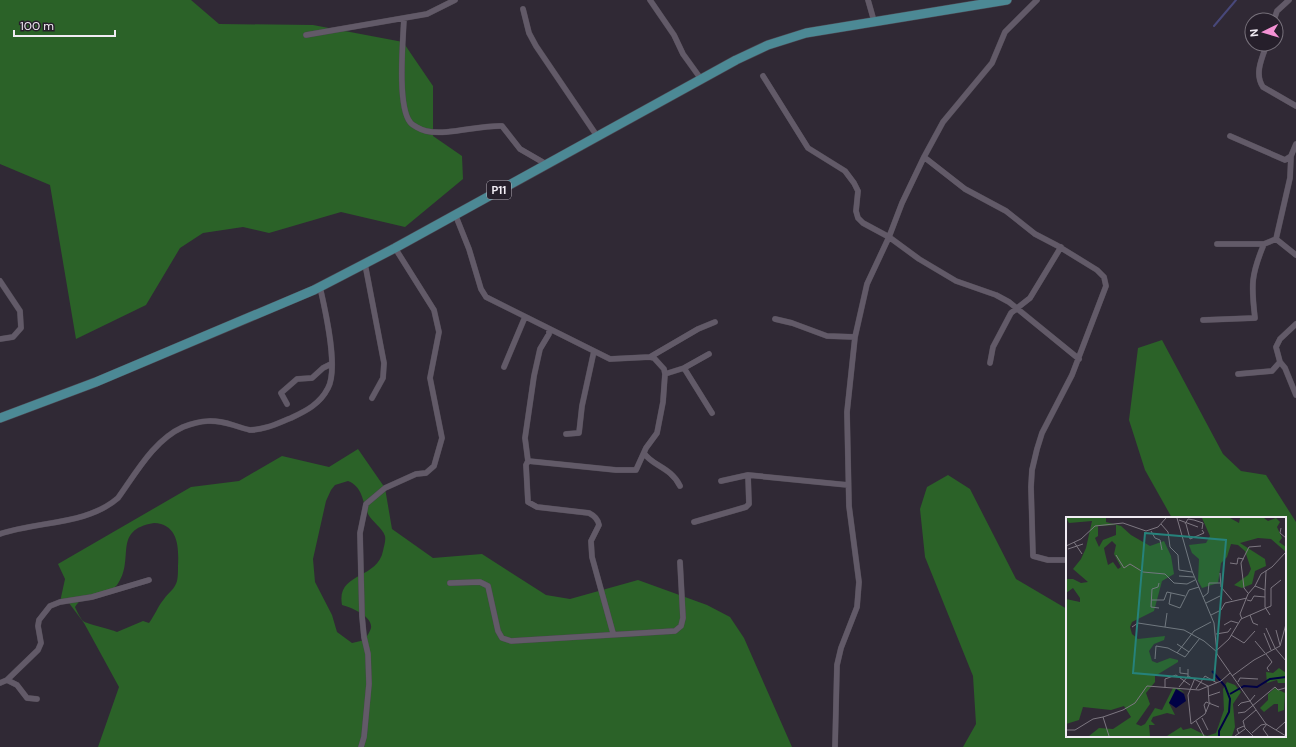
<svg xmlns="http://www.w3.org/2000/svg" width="1296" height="747" font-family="'DM Sans',sans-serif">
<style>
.green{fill:#2b6228;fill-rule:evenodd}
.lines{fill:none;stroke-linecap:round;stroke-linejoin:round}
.stream{stroke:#48487a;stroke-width:2}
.minor-casing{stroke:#4c4650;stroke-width:6}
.primary-casing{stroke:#4c4650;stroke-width:10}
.minor{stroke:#625a68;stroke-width:5.5}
.primary{stroke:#4c8995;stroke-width:9}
.labels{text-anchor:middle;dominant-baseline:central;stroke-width:3;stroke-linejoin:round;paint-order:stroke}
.shield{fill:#261f2b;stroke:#b4aeb8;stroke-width:1}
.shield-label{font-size:11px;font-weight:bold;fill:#f1ecf4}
.inset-river{fill:none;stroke:#000145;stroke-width:2}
.inset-road{fill:none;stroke:#7d7781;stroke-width:1}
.view{fill:#26827b;fill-opacity:0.15;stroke:#26827b;stroke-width:2}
.inset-edge{fill:none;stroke:#f1ecf4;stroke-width:2}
</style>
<rect width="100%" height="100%" fill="#302935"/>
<!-- green -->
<path class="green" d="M0,0H191L219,24L313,25L403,42L433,86V136L462,156L463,179L405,227L341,212L269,233L243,227L203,233L180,248L146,305L76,339L50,185L0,164Z
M1162,340L1223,454L1241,471L1266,475L1296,522V747H963L976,724L973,676L925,557L920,509L927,487L948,475L970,489L1016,579L1067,609V736H1285V518H1172L1145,470L1129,420L1138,348Z
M358,449L385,488L392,529L433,558L482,554L546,595L570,599L638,580L707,605L730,617L744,638L792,747H98L119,687L84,623L69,603L60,602L65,579L58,564L191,487L239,481L282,456L329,467ZM348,481C363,487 362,501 368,514C372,522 382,527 385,536C386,541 384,546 383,551C377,580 336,572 342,605C350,607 373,616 371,628C370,632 366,637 365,640L352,643L337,632L332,615L315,582L313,559L326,501L331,490L335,485ZM154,523C178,524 179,547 178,566C178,570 178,577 177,581C175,589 168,593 164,599C158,606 155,615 149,623L143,621L117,632C111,629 86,624 83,621C80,618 77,611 75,607C77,604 80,600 83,598C93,592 110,594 117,585C136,560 111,530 154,523Z"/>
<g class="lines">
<!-- stream -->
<path class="stream" d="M1214,26L1236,0"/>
<!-- minor casing -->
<g class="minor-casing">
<path id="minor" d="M650,0L674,35L683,54L701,79
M868,0L874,21
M523,9L529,33L536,46L597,136
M404,18C403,41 397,105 410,122C412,125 421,130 426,131C447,136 479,125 502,126L520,149L546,164
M1274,20L1277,11L1289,0
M306,35L427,14L455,0
M1267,44C1262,58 1254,74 1263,87L1296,106
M763,76L808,148L845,171L854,183L858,191L856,211L858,218L863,223L889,237L919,259L956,281L996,295L1009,302L1079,359
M1230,136L1285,160L1291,156
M924,157L965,189L1006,211L1035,234L1058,246L1097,270L1104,277L1106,286L1072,375L1042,433L1037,449L1032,470L1031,487L1033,556L1048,560H1067
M455,214L469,249L481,289L486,297L610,359L650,357L654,358L664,369L665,374L663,402L657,433L646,448L636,470H616L528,461
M1276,239L1290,178L1291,156L1296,144
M1276,239L1296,255
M1217,244H1264L1276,239
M365,264L384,363L383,378L372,398
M0,281L20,311L21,328L13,337L0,339
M775,319L792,323L827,336L855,337
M1203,320L1255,318C1251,285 1251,275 1264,244
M1296,324L1280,339L1276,347L1280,362L1285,368L1296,395
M549,329V334L540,349L534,376L525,438L528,461L526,465L528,502L537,507L589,513C595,516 598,519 599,525L591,541L592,557L613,633
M650,357L698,329L715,322
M990,363L993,347L1011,313L1030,298L1061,247
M504,367L525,317
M684,368L712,413
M665,374L684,368L709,354
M1238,374L1272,371L1280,362
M287,404L281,393L297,379L312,378L323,368L331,364
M566,434L579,433L582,406L594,351
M644,453C652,466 671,467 680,486
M721,481L748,475L848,485
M694,522L746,507L749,504L748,475
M0,534C38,521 87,525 118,498C136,473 154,440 183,427C201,420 214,419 233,425C239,427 245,429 250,430C265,430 278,423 291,418C306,411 320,404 328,388C339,368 325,309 320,287
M450,583L480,582L488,586L498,631L502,638L511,641L675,631L681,626L683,618L680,562
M7,680L17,685L27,698L37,699
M0,683L7,680L38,650L41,643L38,626L39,620L50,606L60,602L92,597L149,580
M361,747L364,737L369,684L368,654L364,637L362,616L360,533L366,504L385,488L416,474L426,473L434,466L442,438L430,378L439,332L434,310L395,248
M835,747L837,665L841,648L857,607L859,582L849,506L847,412L855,337L867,284L889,237L902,203L924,157L943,122L992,63L1005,32L1037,0"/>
</g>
<!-- primary casing -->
<g class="primary-casing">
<path id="primary" d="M0,418L96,382L314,290L395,248L736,60L768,45L806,33L1007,0"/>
</g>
<!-- minor -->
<use href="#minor" class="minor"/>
<!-- primary -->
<use href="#primary" class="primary"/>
</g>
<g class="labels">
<!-- shield labels -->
<rect class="shield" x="487" y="181" width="24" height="18" rx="3"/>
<g class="shield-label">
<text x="499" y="190">P11</text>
</g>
</g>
<!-- overview -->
<g transform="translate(1066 517)">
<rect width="220" height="220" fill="#302935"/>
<path d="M0,1H40V5L55,9L65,18L84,29L98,24L105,39L108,57L96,64L88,94L66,105L64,110L66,117L72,122L99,119L98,123L88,127L83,134L86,144L91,146L104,141L112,143V145L89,159V165L80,176L84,187L70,207L75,209L79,207L89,191L96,193L107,171H112L119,176L110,172L103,186L109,198L101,196L87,200L85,204L89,208H83L84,219H23L33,211L47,212L65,200L58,189L45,193L17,190L13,203L0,207V82L14,85V81L7,71L0,76V62H7L15,66L22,65L7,52L15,42L20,31L26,4L3,6ZM50,8V18L37,23L33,30L29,21L32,19V9ZM46,24L50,28L48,37L55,50L52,52L47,45L42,48L39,36L38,31ZM136,1H164L173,6L174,1H198L202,4L210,1L214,5L211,10L216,21L213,25L220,30V35L205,22L192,21L174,26L199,42L200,49L189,54L186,67L176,71L168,68L182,58L185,52L179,34L172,28L165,27L161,40L155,46L152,66L136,71L132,64L133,42L126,36L123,28L140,26L144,19ZM213,151L220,156V166H212L211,163L201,166L200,155L207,156ZM161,165L169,168L175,175L167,187L169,210L166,219H101L115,210L117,213L125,211L141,219L150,216L158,193L157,172ZM209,171L219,176L218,193L212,195V187H208L198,195L194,191L202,183V177Z" fill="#2b6228" fill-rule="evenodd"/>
<path d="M110,172L118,177L120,184L110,191L103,186Z" fill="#000145"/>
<path class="inset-river" d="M146,154L159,169L164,182L163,195L153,214V219M164,177L178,169L191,170L204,162L220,160"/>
<path class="inset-road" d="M111,1L126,54L148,106L151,137L200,207L220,219M113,3L132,10M95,7L102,15L104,30L112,38L113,53L126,55M119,7L122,2L128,3L137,6L136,12M120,7L124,22L138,16L136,13M215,11L214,16L220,21M85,14L89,21L94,23L96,33M8,25L16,37M0,29L15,22L29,9L57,6L80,14L92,10L100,1M2,32L17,27M50,38L58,51L64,47L77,55L99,57L108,66L121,67L129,63M164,46L171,47L172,41L178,42M154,56L155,70L166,83M113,59L128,60M93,66L92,70L86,72L85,90L93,91M199,73L200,54M105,76L103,87L114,91L123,73L133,70M182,76L178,71L175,46L183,30L195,29M137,80L142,76L143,66H154M86,83H98L101,75L119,79M181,83L185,84L188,79L199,80M140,86L154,79M145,98L155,93L159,86L181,81M184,98L187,106L192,108M204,98L199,90V73L189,69L195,57L206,50L220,35M176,102L174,97L182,77L189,69M158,108L165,104L172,106M66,110L72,106L118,113L138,124L151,135M99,110L101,96M200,111L209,131L220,144M210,113L214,128M198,116L205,133M150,117L162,115L165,111M165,118L178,126L189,114M189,124L199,136M111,127L123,135M151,133L163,122L175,102L205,89V71L215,63M111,136L128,114L145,105M200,137L206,145L201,151L203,154M89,142L90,129L102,131L119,140L134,121M114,150V156L122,157M122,159L142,169M166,159L188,143L214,129L220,107M129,161L122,178L125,207L139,197L144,185M172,165L174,161L192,162M142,169L143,185M113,170L122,159V152M99,171V162L110,158L124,168M130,172L139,159L151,166M142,179L154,175M172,189L175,186L184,184L189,178M140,195L138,188L140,185L153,190M172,196L179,195L209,170L212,173L219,171M136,201L142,213M130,204L138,219M201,207L197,212L202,219M0,213H9L27,202L37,200M210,213L219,205M186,216L195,208L200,207M173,217L171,212L178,209M43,219L37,200L57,193L69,186L81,169L133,173L155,164L164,156M169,219L179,212M187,219L179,211L177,204L190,193"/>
<path class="view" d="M79,16L160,23L148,163L67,156Z"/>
<rect width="220" height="220" class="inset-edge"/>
</g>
<!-- north arrow -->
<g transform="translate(1264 32) rotate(265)"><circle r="19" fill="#261f2b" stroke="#77717b"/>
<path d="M0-3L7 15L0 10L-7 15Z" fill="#f491d4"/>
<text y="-6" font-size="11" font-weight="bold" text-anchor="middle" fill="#f1ecf4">N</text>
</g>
<!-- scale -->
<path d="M14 30v6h101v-6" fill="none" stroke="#f1ecf4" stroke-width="2"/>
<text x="20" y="30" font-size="12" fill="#f1ecf4" stroke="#261f2b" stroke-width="3" paint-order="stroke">100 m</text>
</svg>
